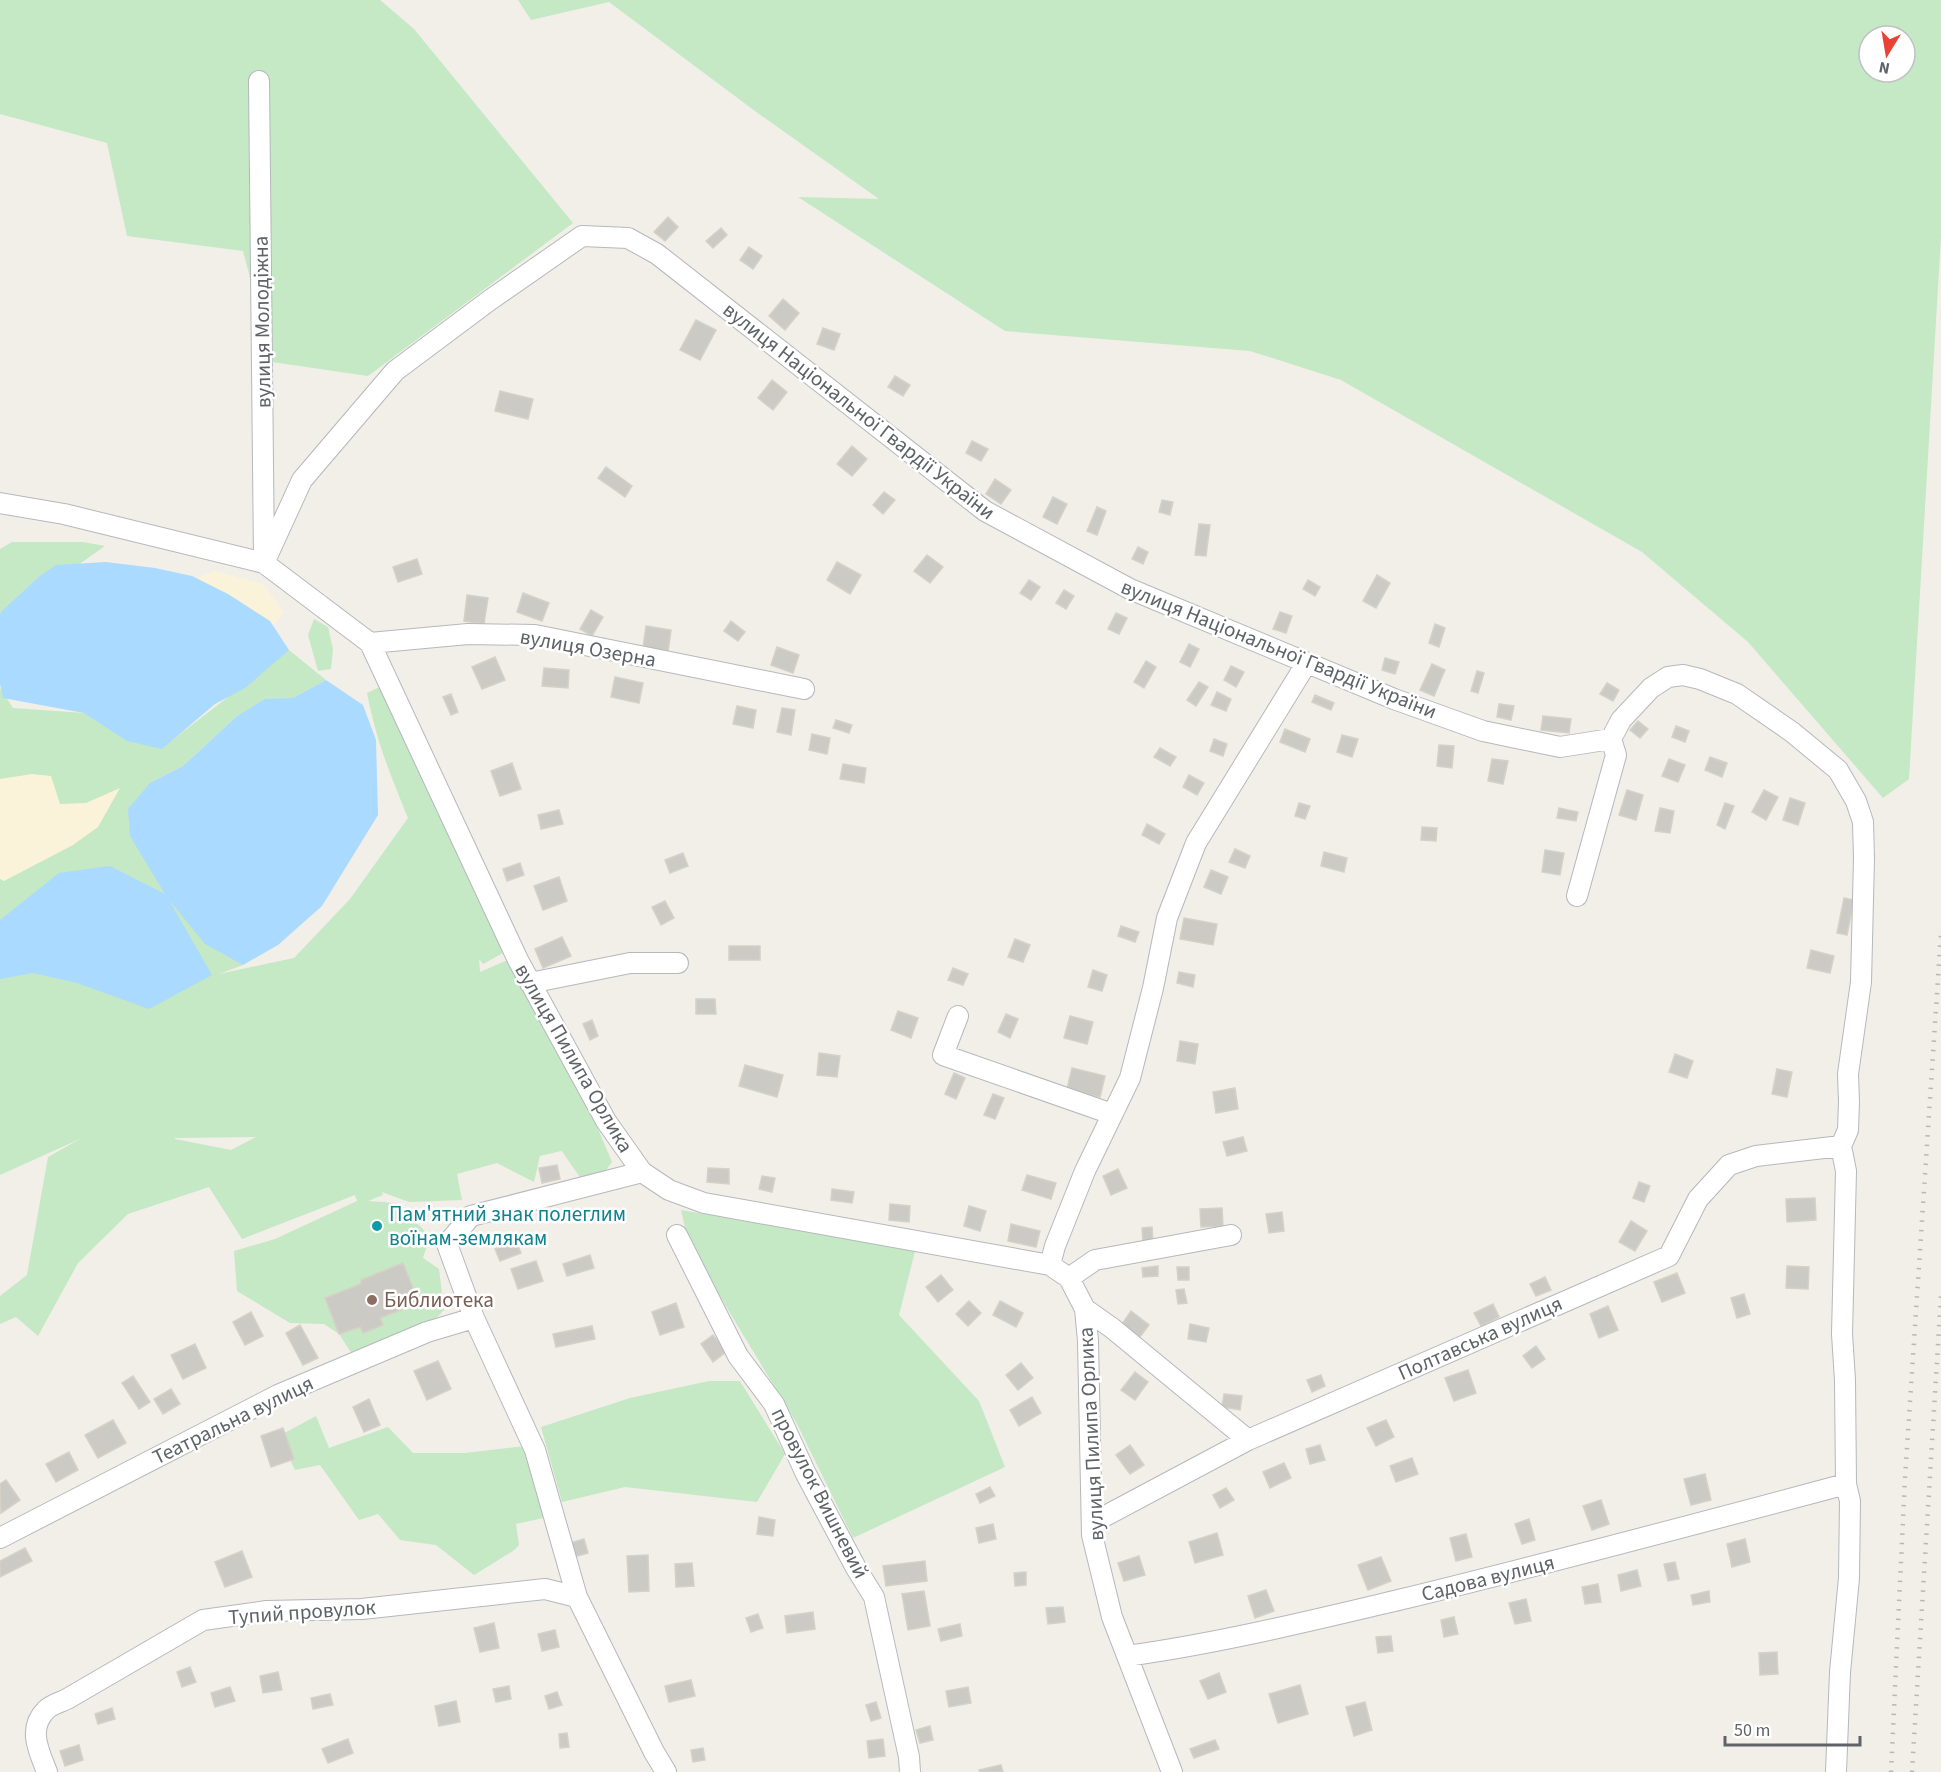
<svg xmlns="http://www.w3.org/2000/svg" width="1941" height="1772" font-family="'Source Sans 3',sans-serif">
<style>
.green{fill:#c5e8c5;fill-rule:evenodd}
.sand{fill:#fbf3d9}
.water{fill:#aadaff}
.building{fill:#cccac5;stroke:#d6d1c6;stroke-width:1.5}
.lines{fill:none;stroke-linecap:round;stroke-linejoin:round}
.minor-casing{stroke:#b5b8bc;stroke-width:22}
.minor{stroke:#fff;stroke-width:20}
.rail{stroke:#b6b7b8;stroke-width:4.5;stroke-dasharray:1.5 8;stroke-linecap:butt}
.culture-dot{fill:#0f9aa8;stroke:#fff;stroke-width:2}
.education-dot{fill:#8d6e63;stroke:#fff;stroke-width:2}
.labels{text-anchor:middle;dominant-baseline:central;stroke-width:5;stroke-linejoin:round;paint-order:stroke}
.street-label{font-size:21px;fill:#5f6368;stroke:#fff}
.culture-label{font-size:21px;fill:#0d838f;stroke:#fff;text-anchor:start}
.education-label{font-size:21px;fill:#785e54;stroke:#fff;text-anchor:start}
</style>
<rect width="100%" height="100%" fill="#f1efe8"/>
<!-- green -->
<path class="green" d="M0,0H380L414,29L573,223L368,376L272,362L243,251L127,236L107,143L0,114Z
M518,0H1941V236L1909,779L1883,798L1748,642L1642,552L1341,380L1250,351L1005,331L798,197L879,199L755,111L609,2L531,20ZM1869,36H1905V72H1869Z
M12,542H83L105,546L0,620V549Z
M314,619L328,627L333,649L331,669L318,671L308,635Z
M289,650L326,680L293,698L237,716L183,766L150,783L144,858L243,965L219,974L294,958L350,899L408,818C390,774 376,740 367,693L382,686L497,929L503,953L483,964L479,959L480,972L510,959L581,1091L579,1094L590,1110L612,1162L601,1177L582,1180L561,1150V1151L540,1156L534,1182L497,1163L457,1174L462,1200L409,1202L382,1192L383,1195L368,1201L396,1203L430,1236L423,1258L439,1269L444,1310L431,1324L354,1357L339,1334L324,1324L290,1323L237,1291L234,1251L275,1239L357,1201L355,1195L242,1239L209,1187L128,1214L78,1263L38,1336L16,1317L0,1324V1296L27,1275L48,1157L82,1138L0,1175V688L13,708L84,713L162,748ZM256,1137L231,1150L175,1139V1138Z
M681,1210L915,1251L899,1315L979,1401L1005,1467L853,1538L797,1424L689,1245Z
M709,1381H740L785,1454L757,1502L625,1487L562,1502L541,1427L630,1398Z
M316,1416L329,1448L388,1427L413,1453H465L525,1446L546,1508L543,1518L516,1524L519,1545L513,1551L474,1575L436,1545L400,1540L378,1514L359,1520L320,1465L295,1470L279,1436Z"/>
<!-- sand -->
<path class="sand" d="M214,571L263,584L284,612L273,625L240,602L188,582Z
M32,774L51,776L60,804L86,803L120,788L98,827L73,845L4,881L0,879V779Z"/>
<!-- water -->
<path class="water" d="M106,562L155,568L192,576L228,594L270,621L289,650L245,688L215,704L162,749L127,741L84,713L3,698L0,684V614L3,610L40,576L56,565Z
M326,680L363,705L376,740L378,815L322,906L278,945L243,965L205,944L169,900L212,975L149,1009L77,983L33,973L0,979V920L59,873L110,866L165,894L130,836L128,809L150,783L183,766L237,716L265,699L293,698Z"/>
<!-- building -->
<path class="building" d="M668,217L678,227L665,241L654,232Z
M721,228L727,235L713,248L706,241Z
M749,247L762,256L753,269L740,260Z
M783,299L799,313L785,330L769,316Z
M696,320L716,330L700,360L680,350Z
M823,328L840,334L834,350L817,344Z
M895,376L910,385L903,396L888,387Z
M772,380L787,392L773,410L758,398Z
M500,391L533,399L528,419L495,411Z
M972,441L988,449L981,461L966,453Z
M852,446L867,459L852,476L837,464Z
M606,467L632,486L625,497L598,478Z
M995,479L1011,490L1001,504L986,494Z
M884,492L895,500L883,514L873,505Z
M1053,497L1067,504L1057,524L1043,517Z
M1162,500L1173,502L1170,515L1159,512Z
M1097,507L1106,511L1097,535L1087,531Z
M1199,524L1210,525L1206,556L1195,555Z
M1138,547L1148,552L1143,564L1132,559Z
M927,555L943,567L930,583L914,571Z
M417,559L422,574L398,582L393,567Z
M837,562L861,575L850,594L827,580Z
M1377,575L1390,583L1376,608L1363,601Z
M1029,580L1040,587L1031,600L1020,593Z
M1308,580L1320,587L1315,596L1303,589Z
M1064,590L1074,596L1066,609L1056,603Z
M523,593L549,603L542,621L517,612Z
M467,595L488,598L484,624L464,621Z
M591,610L603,617L592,636L580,629Z
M1280,612L1292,616L1286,633L1273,629Z
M1116,613L1127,618L1119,634L1108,629Z
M731,621L745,632L738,641L724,631Z
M1435,624L1445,628L1439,647L1429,643Z
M646,626L671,630L668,652L643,648Z
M1189,644L1199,649L1190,667L1180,662Z
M777,647L799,655L793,673L771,665Z
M495,657L505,680L482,689L472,667Z
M1385,658L1399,662L1395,674L1382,670Z
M1146,661L1156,667L1144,688L1134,682Z
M1432,664L1445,670L1434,696L1420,690Z
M1231,666L1244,672L1236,687L1224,680Z
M544,668L569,670L568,688L542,686Z
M1477,671L1484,673L1478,693L1471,691Z
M615,677L643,683L639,703L611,697Z
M1199,682L1208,687L1196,706L1187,700Z
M1607,683L1619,690L1613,701L1600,694Z
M1217,692L1231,699L1226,711L1211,705Z
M451,694L458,712L451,715L443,697Z
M1315,695L1334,703L1331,710L1312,702Z
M1499,704L1514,706L1511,720L1497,717Z
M737,706L756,710L753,728L733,724Z
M782,708L795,710L791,735L777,732Z
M1543,716L1571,719L1569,733L1541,730Z
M836,720L852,725L849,733L833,728Z
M1638,721L1648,729L1640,738L1630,730Z
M1676,726L1689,731L1685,742L1672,737Z
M1285,729L1310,739L1305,752L1280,742Z
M812,734L830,738L827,754L809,750Z
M1342,735L1358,739L1352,757L1337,752Z
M1214,739L1227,744L1223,756L1210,751Z
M1439,745L1454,746L1452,768L1437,766Z
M1160,748L1176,757L1170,766L1154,757Z
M1710,757L1727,763L1722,777L1705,770Z
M1492,759L1508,761L1503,784L1488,781Z
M1669,759L1685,765L1678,782L1662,776Z
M512,763L521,789L500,796L491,771Z
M843,764L866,768L864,783L840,779Z
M1189,775L1204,783L1197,795L1183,787Z
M1627,790L1643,795L1636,820L1619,815Z
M1764,790L1778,797L1766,820L1752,812Z
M1790,798L1805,803L1798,825L1783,820Z
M1299,803L1310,806L1305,819L1295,816Z
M1725,803L1734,806L1725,829L1717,825Z
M1559,808L1578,812L1576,821L1557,818Z
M1660,808L1674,811L1670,833L1655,831Z
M559,810L563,824L541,829L538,815Z
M1147,824L1165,834L1159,844L1142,835Z
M1422,827L1437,828L1436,841L1421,840Z
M1235,849L1250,856L1245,868L1229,862Z
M1545,850L1564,853L1560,875L1542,872Z
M1324,852L1347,858L1344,872L1321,866Z
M683,853L688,866L670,873L665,860Z
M520,863L524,875L507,881L503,869Z
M1211,870L1228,877L1221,894L1204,887Z
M559,877L567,901L543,910L534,886Z
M1844,898L1854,900L1847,935L1837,933Z
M665,901L674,918L661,925L652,907Z
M1184,918L1217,924L1213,945L1180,939Z
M1121,926L1139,932L1135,942L1118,936Z
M562,937L571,956L543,968L535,949Z
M1015,939L1030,945L1023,962L1008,957Z
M729,946H760V960H729Z
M1811,950L1834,956L1830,973L1807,968Z
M953,968L968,974L963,985L948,980Z
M1093,970L1107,975L1102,991L1088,987Z
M1179,972L1195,975L1193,987L1177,983Z
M696,999H715L716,1014H696Z
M898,1011L918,1018L911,1038L891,1030Z
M1006,1014L1018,1019L1010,1038L998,1032Z
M1070,1016L1093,1022L1087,1044L1064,1038Z
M592,1020L598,1036L590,1040L583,1024Z
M1180,1041L1198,1044L1195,1064L1177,1061Z
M819,1053L840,1056L837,1077L817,1075Z
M1675,1054L1693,1061L1687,1078L1669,1072Z
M745,1065L783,1075L777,1097L739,1086Z
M1072,1068L1105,1076L1100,1097L1067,1089Z
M1777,1069L1792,1072L1787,1097L1772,1094Z
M954,1073L965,1078L956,1099L945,1094Z
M1235,1088L1238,1109L1216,1113L1213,1092Z
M993,1094L1004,1098L995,1119L984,1115Z
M1243,1137L1247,1151L1227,1156L1223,1142Z
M557,1165L560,1179L542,1183L539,1168Z
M708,1168L729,1169V1184L707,1182Z
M1118,1169L1127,1188L1111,1195L1103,1176Z
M1027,1175L1056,1183L1051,1199L1022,1190Z
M762,1176L775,1178L772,1192L759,1189Z
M1639,1182L1650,1186L1644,1202L1633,1198Z
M832,1189L854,1192L852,1203L831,1200Z
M1815,1198L1816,1220L1787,1222L1786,1199Z
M890,1204L910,1206L909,1222L889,1220Z
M969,1206L986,1211L980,1231L964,1226Z
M1222,1208L1223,1226L1201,1227L1200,1209Z
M1282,1212L1284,1231L1269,1233L1266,1214Z
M1631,1221L1647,1231L1635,1251L1619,1242Z
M1011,1224L1040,1231L1036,1247L1008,1241Z
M1152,1227L1153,1242L1143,1243L1142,1228Z
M516,1241L521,1253L500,1261L495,1249Z
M590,1255L594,1268L567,1276L563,1264Z
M536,1261L543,1281L518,1289L511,1269Z
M403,1263L419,1303L380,1318L383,1325L363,1333L360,1327L339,1334L325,1298L361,1284V1280Z
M1158,1266V1276L1143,1277L1142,1268Z
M1787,1266L1809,1267L1808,1289L1786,1288Z
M1177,1267H1189V1280H1178Z
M1677,1273L1685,1293L1662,1302L1654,1282Z
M941,1275L953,1290L938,1302L926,1287Z
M1545,1277L1551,1290L1536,1296L1530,1284Z
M1184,1289L1187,1303L1178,1304L1176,1290Z
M1744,1294L1750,1314L1737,1318L1731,1298Z
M969,1301L981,1313L968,1326L956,1314Z
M1000,1301L1023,1313L1016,1327L993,1315Z
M676,1303L684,1327L660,1335L652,1312Z
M1493,1304L1499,1317L1481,1326L1474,1313Z
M1608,1306L1618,1330L1599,1338L1590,1314Z
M1131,1311L1149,1325L1140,1337L1122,1324Z
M251,1312L263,1336L245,1345L233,1322Z
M1190,1324L1209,1328L1206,1342L1188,1339Z
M300,1325L318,1358L303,1365L286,1333Z
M592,1326L595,1339L556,1347L553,1334Z
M713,1335L726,1352L713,1362L701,1344Z
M195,1344L206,1368L183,1379L171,1355Z
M1536,1346L1545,1359L1532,1368L1523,1356Z
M438,1361L451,1389L427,1400L414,1371Z
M1021,1363L1033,1378L1018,1390L1006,1375Z
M1468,1370L1476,1393L1454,1401L1445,1378Z
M1135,1372L1148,1382L1135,1400L1121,1390Z
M1321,1375L1325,1386L1312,1392L1307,1380Z
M133,1376L150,1402L139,1409L122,1383Z
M171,1389L180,1404L163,1414L154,1399Z
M1224,1394L1242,1396L1240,1410L1222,1407Z
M1032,1397L1041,1413L1019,1426L1010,1410Z
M369,1399L380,1425L364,1432L353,1407Z
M113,1420L126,1443L98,1458L85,1435Z
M1386,1420L1394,1437L1376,1446L1367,1428Z
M283,1428L294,1459L271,1467L261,1436Z
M1130,1445L1144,1465L1130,1474L1116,1455Z
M1320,1445L1325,1460L1310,1464L1306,1449Z
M69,1452L78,1470L56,1482L46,1464Z
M1412,1458L1418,1474L1396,1482L1390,1466Z
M1284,1463L1291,1478L1270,1488L1263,1472Z
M1705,1474L1711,1500L1691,1505L1684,1479Z
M6,1480L20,1500L1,1513L0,1484Z
M990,1487L995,1496L980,1503L976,1494Z
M1226,1488L1234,1500L1220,1508L1213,1495Z
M1601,1500L1609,1524L1592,1530L1583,1506Z
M759,1517L775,1520L773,1536L757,1534Z
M1529,1519L1535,1540L1522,1544L1515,1524Z
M993,1524L996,1539L979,1543L976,1528Z
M1217,1533L1223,1555L1195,1563L1189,1542Z
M1466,1534L1472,1557L1456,1561L1450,1538Z
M584,1539L588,1553L574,1557L570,1543Z
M1745,1539L1750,1562L1732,1567L1727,1544Z
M25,1548L32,1561L0,1577V1561Z
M242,1551L252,1577L225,1587L215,1562Z
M648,1555L649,1591L629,1592L627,1556Z
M1139,1556L1145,1575L1124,1581L1118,1563Z
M1381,1557L1391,1581L1368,1590L1358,1565Z
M925,1561L927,1581L886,1586L883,1566Z
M1675,1562L1679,1579L1668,1581L1664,1564Z
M692,1563L694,1586L676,1587L675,1564Z
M1637,1570L1641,1586L1621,1591L1618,1575Z
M1026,1572V1585L1015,1586L1014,1573Z
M1598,1584L1601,1602L1585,1604L1582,1587Z
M1266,1590L1274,1611L1255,1618L1248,1596Z
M924,1591L930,1626L908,1630L902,1594Z
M1709,1591L1710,1602L1693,1605L1691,1595Z
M1526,1599L1531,1621L1515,1624L1509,1603Z
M1063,1607L1065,1622L1048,1624L1046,1608Z
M813,1612L815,1629L787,1633L785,1616Z
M758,1614L763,1628L751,1632L746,1618Z
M1454,1617L1458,1634L1444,1637L1441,1620Z
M494,1623L499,1648L480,1652L474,1628Z
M960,1624L962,1636L941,1641L938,1629Z
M555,1630L559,1647L542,1651L538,1634Z
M1391,1636L1393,1651L1378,1653L1376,1637Z
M1777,1652L1778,1674L1760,1675L1759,1653Z
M190,1667L196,1682L182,1687L177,1672Z
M278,1672L282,1690L263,1693L260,1676Z
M1219,1673L1226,1692L1208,1699L1200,1681Z
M691,1680L695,1696L669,1702L665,1686Z
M1300,1685L1308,1714L1278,1723L1269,1694Z
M509,1686L511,1699L496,1702L493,1689Z
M230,1687L235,1701L215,1707L211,1693Z
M968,1687L971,1703L949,1707L946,1691Z
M557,1692L562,1705L549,1709L545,1696Z
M330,1694L333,1705L313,1709L311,1698Z
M456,1701L460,1722L439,1726L435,1706Z
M876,1702L881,1718L871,1721L866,1705Z
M1365,1702L1372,1730L1354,1736L1346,1707Z
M112,1708L115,1719L98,1724L95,1714Z
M930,1726L933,1740L920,1743L916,1730Z
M567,1733L569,1747L560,1748L559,1734Z
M348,1739L353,1753L328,1763L322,1749Z
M883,1739L885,1756L869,1758L867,1741Z
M1215,1740L1219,1749L1194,1758L1190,1749Z
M79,1745L83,1760L65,1766L60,1751Z
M703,1748L705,1760L693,1762L691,1750Z
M1001,1765L1003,1772H980L979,1770Z"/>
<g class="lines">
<!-- minor casing -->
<g class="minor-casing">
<path id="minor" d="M259,81L264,558
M0,503L64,514L264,563L370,643L518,960L606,1121L642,1172L669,1190L704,1203L1050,1265L1069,1278L1085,1309L1088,1341L1092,1535L1112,1617L1172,1772
M264,563L302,480L395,371L490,300L582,236L628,238L657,254L985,511L1130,589L1394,699L1483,731L1560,747L1611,739
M370,643L468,634L535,635L804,689
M1577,896L1616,755L1611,739L1621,720L1651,688L1668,677L1683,675L1700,679L1737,694L1792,732L1838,770L1856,801L1863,822L1864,858L1861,982L1848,1074L1849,1102L1848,1130L1841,1146L1846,1171L1842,1334L1845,1380L1846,1484L1850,1501L1849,1578L1840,1672L1836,1772
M530,983L630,963H678
M958,1016L943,1055L1112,1114
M642,1172L471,1216L447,1244L474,1318L535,1450L577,1597L654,1752L666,1772
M677,1235L738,1356L774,1404L806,1474L856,1568L874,1597L909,1757L910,1772
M1050,1265L1055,1246L1085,1171L1130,1078L1153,988L1167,918L1196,843L1306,664
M1069,1278L1095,1260L1231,1235
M1085,1309L1112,1328L1248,1440
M1092,1523L1248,1440L1669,1256L1698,1199L1729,1165L1756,1156L1841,1146
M0,1538L278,1395L427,1332L474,1318
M1127,1656C1221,1643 1314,1620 1407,1598C1554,1562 1700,1523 1846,1484
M47,1772C39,1751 27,1729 46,1710C50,1705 61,1702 67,1699L203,1620L267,1611L362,1609L545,1589L577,1597"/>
</g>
<!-- minor -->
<use href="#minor" class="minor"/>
<!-- rail -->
<path class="rail" d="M1891,1772L1905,1478L1941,933
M1912,1772L1941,1295"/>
</g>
<!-- markers -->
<circle class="culture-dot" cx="377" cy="1226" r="6"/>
<circle class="education-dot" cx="372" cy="1300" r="6"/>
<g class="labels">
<!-- street labels -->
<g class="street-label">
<text transform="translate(262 322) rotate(-91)">вулиця Молодіжна</text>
<text transform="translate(859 411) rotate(38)">вулиця Національної Гвардії України</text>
<text transform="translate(588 648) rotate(10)">вулиця Озерна</text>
<text transform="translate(1279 649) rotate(22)">вулиця Національної Гвардії України</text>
<text transform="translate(574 1058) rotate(60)">вулиця Пилипа Орлика</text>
<text transform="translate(1480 1338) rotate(-24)">Полтавська вулиця</text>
<text transform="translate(233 1420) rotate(-26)">Театральна вулиця</text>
<text transform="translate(1091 1434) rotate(-93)">вулиця Пилипа Орлика</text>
<text transform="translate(820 1493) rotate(63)">провулок Вишневий</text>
<text transform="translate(1488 1578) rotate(-14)">Садова вулиця</text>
<text transform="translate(302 1612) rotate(-4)">Тупий провулок</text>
</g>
<!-- culture labels -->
<g class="culture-label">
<text x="389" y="1214">Пам'ятний знак полеглим<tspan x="389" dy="24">воїнам-землякам</tspan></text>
</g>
<!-- education labels -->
<g class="education-label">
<text x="384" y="1300">Библиотека</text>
</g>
</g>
<!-- north arrow -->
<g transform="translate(1887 54) rotate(191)"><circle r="28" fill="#ffffff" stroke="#bfc1c3" stroke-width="1.5"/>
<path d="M0-4.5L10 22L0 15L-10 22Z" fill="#ea4335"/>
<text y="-9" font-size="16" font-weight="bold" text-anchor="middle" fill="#5f6368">N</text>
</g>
<!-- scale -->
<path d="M1725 1736v9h135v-9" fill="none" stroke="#5f6368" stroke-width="3"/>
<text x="1734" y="1736" font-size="18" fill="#5f6368" stroke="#ffffff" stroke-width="4.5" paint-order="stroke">50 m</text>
</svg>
